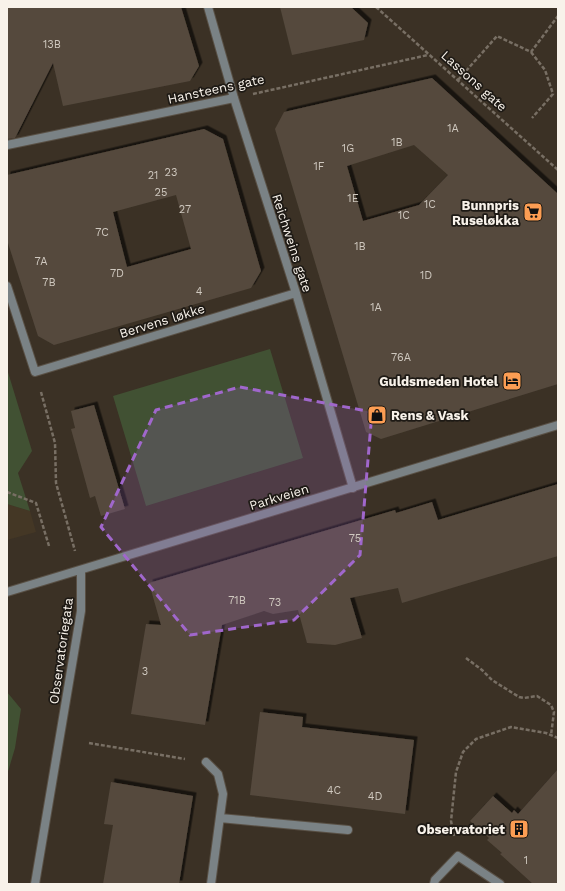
<svg xmlns="http://www.w3.org/2000/svg" width="565" height="891" font-family="'Work Sans',sans-serif">
<style>
.built{fill:#443725}
.green{fill:#415133}
.building{fill:#54493d;fill-rule:evenodd;filter:url(#shadow)}
.lines{fill:none;stroke-linecap:round;stroke-linejoin:round}
.lane-casing{stroke:#595045;stroke-width:10}
.street-casing{stroke:#595045;stroke-width:10}
.path{stroke:#786f64;stroke-width:2.5;stroke-dasharray:4 2;stroke-linecap:butt}
.lane{stroke:#7a8285;stroke-width:8}
.street{stroke:#7a8285;stroke-width:8}
.marked{fill:#a067cc;fill-opacity:0.2;stroke:#a067cc;stroke-width:3;stroke-dasharray:8 5;stroke-linejoin:round}
.labels{text-anchor:middle;dominant-baseline:central;stroke-width:3.5;stroke-linejoin:round;paint-order:stroke}
.number-label{font-size:11px;fill:#cfc8bf}
.street-label{font-size:13px;fill:#f8f2ea;stroke:#1e1a15}
.poi-label{font-size:13px;font-weight:bold;fill:#f8f2ea;stroke:#1e1a15;text-anchor:end}
</style>
<defs>
<filter id="shadow"><feDropShadow dx="3.5" dy="-3.5" stdDeviation="0" flood-color="#0009"/></filter>
</defs>
<rect width="100%" height="100%" fill="#3b3125"/>
<!-- built -->
<path class="built" d="M7,504L30,511L36,532L7,540Z"/>
<!-- green -->
<path class="green" d="M270,349L303,458L146,506L113,396Z
M7,369L32,451L18,473L30,511L7,504Z
M7,692L21,709L15,748L7,775Z"/>
<!-- building -->
<path class="building" d="M7,7H181L199,66L190,81L63,106L53,63L15,138L7,139Z
M280,7H351L368,23L364,40L292,55Z
M432,78L558,194V384L381,439L366,432L275,129L284,112ZM414,145L448,175L419,205L363,221L347,166Z
M204,129L223,139L261,271L251,288L54,345L38,336L7,240V175ZM176,195L191,249L127,267L113,212Z
M94,405L125,509L101,516L95,496L90,498L71,429L75,428L71,411Z
M558,484V556L402,603L398,588L350,598L362,638L335,645L307,643L298,610L273,614L264,611L222,625L205,725L131,714L146,624L161,625L149,583L395,510L396,513L432,502L438,520Z
M260,712L303,717L302,727L414,740L405,814L250,795Z
M558,769V884H533L500,854L502,853L487,840L489,838L470,821L493,796L512,813L514,810L518,814Z
M111,782L193,796L179,884H103L113,825L104,824Z"/>
<g class="lines">
<!-- lane casing -->
<g class="lane-casing">
<path id="lane" d="M206,762L218,774L223,794L211,884
M220,818L348,830
M434,884L435,880L458,856L500,884"/>
</g>
<!-- street casing -->
<g class="street-casing">
<path id="street" d="M208,7L234,98L296,293L353,488
M7,145L234,98
M7,286L35,372L296,293
M7,592L558,425
M35,884L78,629L81,611V570"/>
</g>
<!-- path -->
<path class="path" d="M376,7L558,170
M531,52L545,70L553,94L532,118
M458,80L497,36L531,52L558,16
M253,94L428,55
M41,392L55,443L56,483L75,551
M7,492L36,503L49,546
M466,658L482,670L492,680L519,697L524,698L537,696L551,705L554,712L551,735
M89,743L185,759
M454,836L451,821L456,772L463,752L476,739L511,727L546,733L558,738"/>
<!-- lane -->
<use href="#lane" class="lane"/>
<!-- street -->
<use href="#street" class="street"/>
</g>
<!-- marked area -->
<path class="marked" d="M240,387L372,412L360,555L294,620L190,635L101,527L156,410Z"/>
<!-- icons -->
<defs>
<g id="supermarket-square" transform="scale(1)"><rect x="-9" y="-9" width="18" height="18" rx="4" fill="#fc9d53" stroke="#1e1a15"/><path d="M-6-5.5h2.5l.6 2H6L4.5 2H-2.5L-4.4-4H-6ZM-1.5 3.2a1.3 1.3 0 1 0 .1 0ZM3 3.2a1.3 1.3 0 1 0 .1 0Z" fill="#111"/></g>
<g id="hotel-square" transform="scale(1)"><rect x="-9" y="-9" width="18" height="18" rx="4" fill="#fc9d53" stroke="#1e1a15"/><path d="M-6-4.5h1.5V1H6V5H4.5V3h-9V5H-6ZM-4 0a1.8 1.8 0 1 1 3.6 0ZM.5 0V-2.5h3Q6-2.5 6 0Z" fill="#111"/></g>
<g id="shop-square" transform="scale(1)"><rect x="-9" y="-9" width="18" height="18" rx="4" fill="#fc9d53" stroke="#1e1a15"/><path d="M-5-2.5h2.3a2.7 3.5 0 0 1 5.4 0H5L5.5 6h-11ZM-1.5-2.5h3a1.5 2.3 0 0 0-3 0Z" fill="#111"/></g>
<g id="building-square" transform="scale(1)"><rect x="-9" y="-9" width="18" height="18" rx="4" fill="#fc9d53" stroke="#1e1a15"/><path d="M-4-6H4V6H1V3H-1V6H-4ZM-2.5-4.3h1.7v1.8h-1.7ZM.8-4.3h1.7v1.8H.8ZM-2.5-1h1.7V.8h-1.7ZM.8-1h1.7V.8H.8Z" fill="#111"/></g>
</defs>
<g fill-rule="evenodd">
<use href="#supermarket-square" x="533" y="212"/>
<use href="#hotel-square" x="512" y="381"/>
<use href="#shop-square" x="377" y="415"/>
<use href="#building-square" x="519" y="829"/>
</g>
<g class="labels">
<!-- number labels -->
<g class="number-label">
<text x="52" y="44">13B</text>
<text x="453" y="128">1A</text>
<text x="397" y="142">1B</text>
<text x="348" y="148">1G</text>
<text x="319" y="166">1F</text>
<text x="171" y="172">23</text>
<text x="153" y="175">21</text>
<text x="161" y="192">25</text>
<text x="353" y="198">1E</text>
<text x="430" y="204">1C</text>
<text x="185" y="209">27</text>
<text x="404" y="215">1C</text>
<text x="102" y="232">7C</text>
<text x="360" y="246">1B</text>
<text x="41" y="261">7A</text>
<text x="117" y="273">7D</text>
<text x="426" y="275">1D</text>
<text x="49" y="282">7B</text>
<text x="199" y="291">4</text>
<text x="376" y="307">1A</text>
<text x="401" y="357">76A</text>
<text x="355" y="538">75</text>
<text x="237" y="600">71B</text>
<text x="275" y="602">73</text>
<text x="145" y="671">3</text>
<text x="334" y="790">4C</text>
<text x="375" y="796">4D</text>
<text x="526" y="860">1</text>
</g>
<!-- street labels -->
<g class="street-label">
<text transform="translate(474 81) rotate(42)">Lassons gate</text>
<text transform="translate(216 89) rotate(-12)">Hansteens gate</text>
<text transform="translate(292 243) rotate(72)">Reichweins gate</text>
<text transform="translate(162 321) rotate(-17)">Bervens løkke</text>
<text transform="translate(279 497) rotate(-17)">Parkveien</text>
<text transform="translate(61 651) rotate(-82)">Observatoriegata</text>
</g>
<!-- poi labels -->
<g class="poi-label">
<text x="519" y="205">Bunnpris<tspan x="519" dy="15">Ruseløkka</tspan></text>
<text x="498" y="381">Guldsmeden Hotel</text>
<text x="391" y="415" text-anchor="start">Rens &amp; Vask</text>
<text x="505" y="829">Observatoriet</text>
</g>
</g>
<!-- border -->
<rect width="565" height="891" fill="none" stroke="#f8f2ea" stroke-width="16"/>
</svg>
